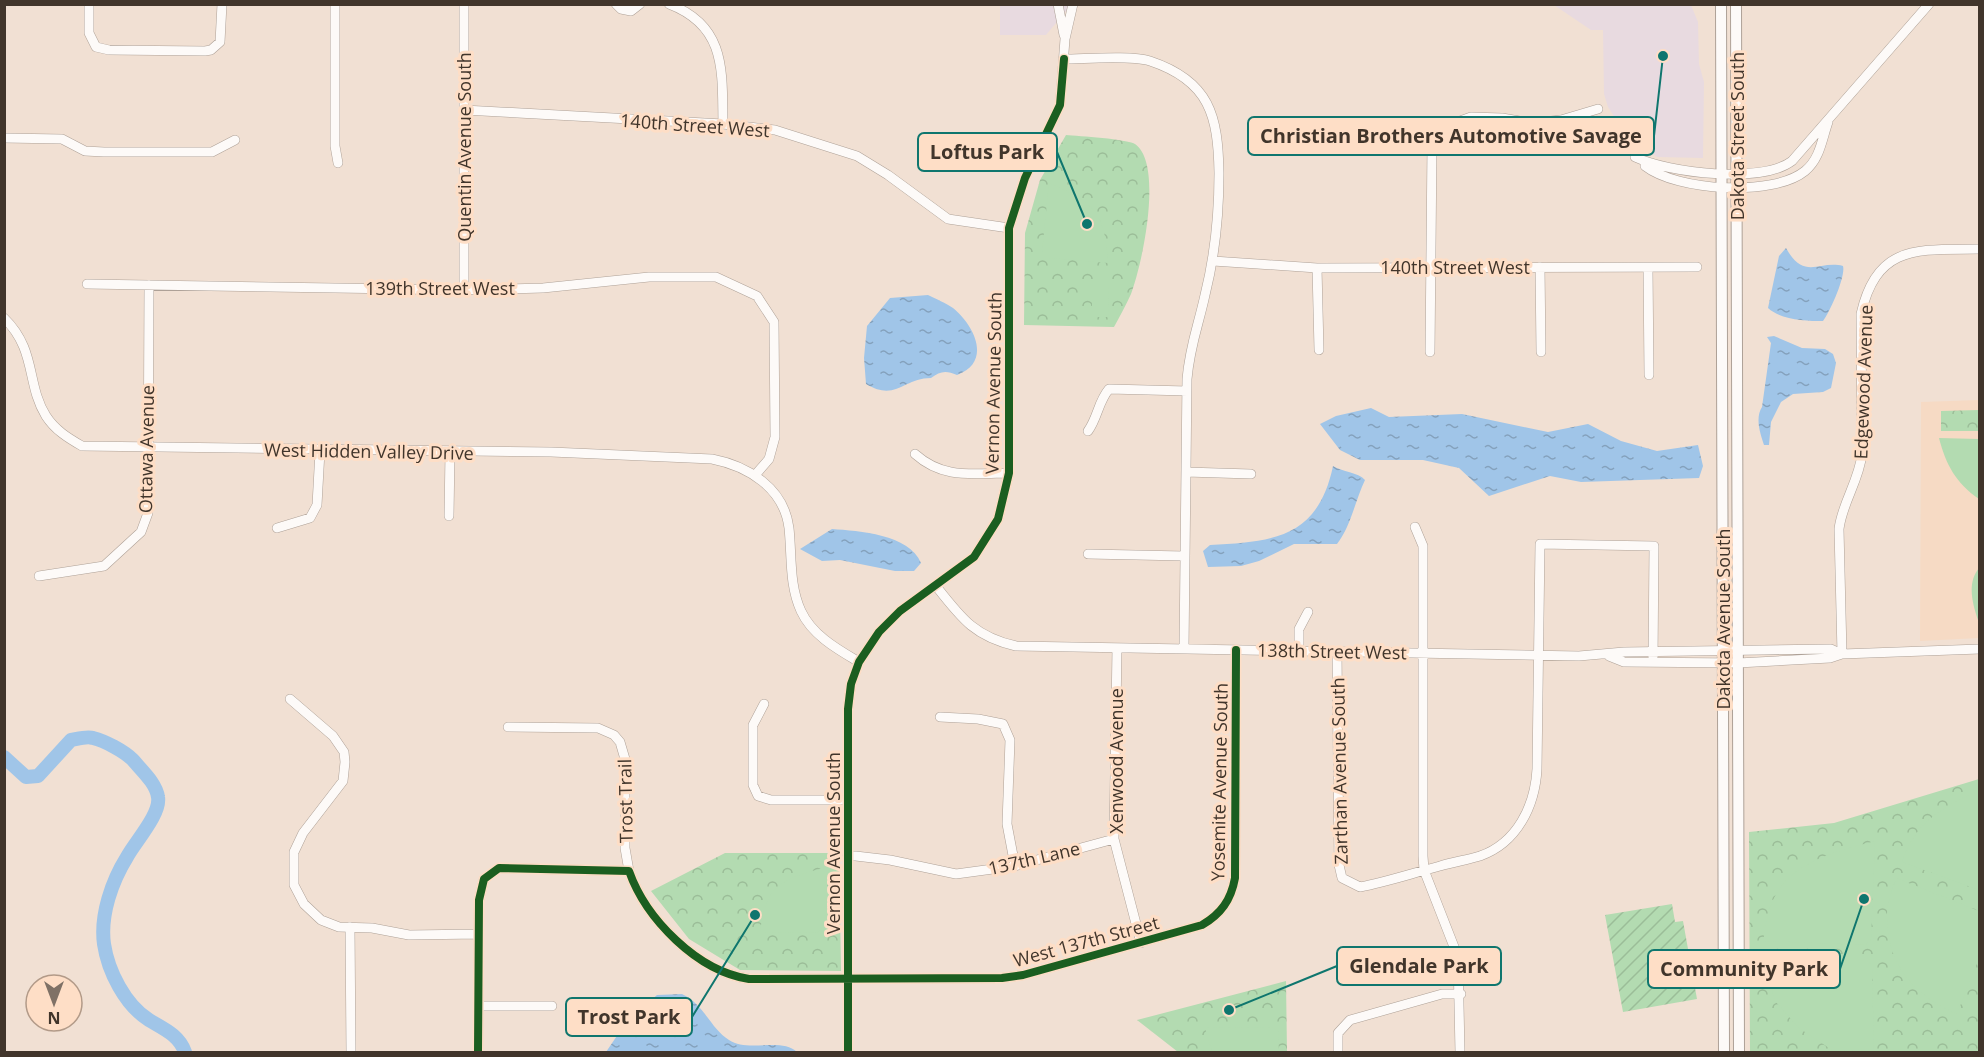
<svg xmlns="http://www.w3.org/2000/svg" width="1984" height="1057" font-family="'Open Sans',sans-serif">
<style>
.commercial{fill:#e8dae0}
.built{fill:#f6dac4}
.forest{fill:url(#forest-crowns)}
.garden{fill:url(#garden-furrows)}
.pitch{fill:#b3dbb1}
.water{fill:url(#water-ripples)}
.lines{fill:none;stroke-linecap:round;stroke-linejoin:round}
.river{stroke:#a0c5e8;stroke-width:14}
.minor-casing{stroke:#aea197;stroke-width:10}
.major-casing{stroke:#aea197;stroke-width:12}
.minor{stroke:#fdfaf8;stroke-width:9}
.major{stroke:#fdfaf8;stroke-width:10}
.cycleway-casing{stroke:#fedec6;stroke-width:11}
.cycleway{stroke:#1b5e20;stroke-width:8}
.labels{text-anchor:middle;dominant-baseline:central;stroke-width:6;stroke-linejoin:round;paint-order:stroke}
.street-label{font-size:18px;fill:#41352b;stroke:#fedec6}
.leader{fill:none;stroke:#0f766e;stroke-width:2}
.callout-dot{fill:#0f766e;stroke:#fedec6;stroke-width:2}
.callout{fill:#fedec6;stroke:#0f766e;stroke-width:2}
.callout-label{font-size:20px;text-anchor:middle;font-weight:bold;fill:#41352b}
</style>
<defs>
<pattern id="forest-crowns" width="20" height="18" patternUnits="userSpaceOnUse" patternTransform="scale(1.5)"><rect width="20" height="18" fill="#b3dbb1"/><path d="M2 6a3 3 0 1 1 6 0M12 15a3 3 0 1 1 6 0" fill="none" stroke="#9bbd98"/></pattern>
<pattern id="garden-furrows" width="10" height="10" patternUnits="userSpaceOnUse" patternTransform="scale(1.5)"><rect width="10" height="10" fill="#b3dbb1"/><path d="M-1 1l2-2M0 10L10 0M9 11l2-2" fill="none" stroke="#9bbd98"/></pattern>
<pattern id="water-ripples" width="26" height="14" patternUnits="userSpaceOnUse" patternTransform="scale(1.5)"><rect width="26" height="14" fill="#a0c5e8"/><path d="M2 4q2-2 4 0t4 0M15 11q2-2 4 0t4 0" fill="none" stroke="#84a1bc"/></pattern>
</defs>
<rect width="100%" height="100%" fill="#f1e0d3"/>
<!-- commercial -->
<path class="commercial" d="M1000,5H1071L1046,35H1000Z
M1554,5H1691L1698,22L1699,64L1704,82L1703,158L1657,157L1627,136L1608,107L1604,94L1603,30H1591Z"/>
<!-- built -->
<path class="built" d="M1979,400V638L1920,641L1921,402Z"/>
<!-- forest -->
<path class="forest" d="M1066,135C1079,136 1127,139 1135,144C1164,164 1142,265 1131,294C1126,305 1120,316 1114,327L1024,325L1025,233L1040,180Z
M1979,410V431H1941V411Z
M1979,779V1052H1750L1749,832L1834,823Z
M725,853H839L841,971L740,970L689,939L651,891Z
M1286,981L1287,1052H1178L1137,1020Z"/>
<!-- garden -->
<path class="garden" d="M1672,904L1675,922L1683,921L1697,999L1623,1012L1605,915Z"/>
<!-- pitch -->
<path class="pitch" d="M1049,183C1095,203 1105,212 1108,263L1048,258L1042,252Z
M1092,286H1109L1108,317H1092Z
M1939,438L1979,439V499C1956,483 1946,465 1939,438Z
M1979,568L1980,619L1978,620C1972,602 1967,583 1979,568Z
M1969,795H1979V890L1902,862C1913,827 1937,810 1969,795Z
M1875,841L1871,939L1866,945L1763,941C1766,928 1767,912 1773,900C1791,861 1838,851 1875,841Z
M823,868V927L817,933L760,932C766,885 780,880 823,868Z
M1896,878L1979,911V958L1957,1014C1914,995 1886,965 1887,914C1887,903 1893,889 1896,878Z
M1764,961H1868L1872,966L1874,1052L1832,1050L1799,1028L1775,1001Z
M1272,1027L1278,1031L1279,1052H1212L1205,1028Z"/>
<!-- water -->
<path class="water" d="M1786,248C1804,281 1819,260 1843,266C1846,276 1830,312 1823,321C1806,321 1781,320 1768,308L1779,256Z
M928,295C936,299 946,303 953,308C975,326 992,362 957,375C946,370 940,371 931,378C903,378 896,402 866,384L864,358L867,326L890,298Z
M1774,336L1802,348L1825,349L1833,354L1836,363L1831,388L1823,392L1793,394L1781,402L1771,422L1769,445H1764C1760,433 1755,418 1762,407L1771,343L1767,337Z
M1371,408L1389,417L1462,414L1548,432L1588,424L1621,441L1657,451L1698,445L1703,466L1699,478L1581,482L1550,476L1489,496L1459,468L1423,460H1360L1340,450L1320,424L1336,416Z
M1333,466C1342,472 1358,472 1365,480C1355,501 1351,526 1337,544H1294L1259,561L1241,566L1208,567L1203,551L1210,545C1273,542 1318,538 1333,466Z
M832,529C859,531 909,534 921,563L914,571H895L840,560L822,561L800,549Z
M682,994C704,1004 710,1028 729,1040C748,1053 781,1037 797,1052H606L627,1021L657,995Z"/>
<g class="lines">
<!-- river -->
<path class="river" d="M4,757L26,777L38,776L71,740C77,739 87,736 93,738C105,741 124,751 133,760C142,771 156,783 158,797C161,814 135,842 127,857C112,881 100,915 104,944C108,971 125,1005 149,1020C164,1029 179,1035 185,1052"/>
<!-- minor casing -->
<g class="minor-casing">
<path id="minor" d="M89,4V33L96,47L109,50L205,51L211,50L220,42L222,4
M335,4V146L338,163
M616,4L621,9L631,11L640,4
M669,4C727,26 722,72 723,124
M1058,4L1064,35
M1064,59C1085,59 1131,55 1150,61C1210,81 1218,116 1219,173C1219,215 1215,255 1205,295C1198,327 1190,345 1187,379L1184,649
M464,110L723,124L775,130L857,156L888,175L948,219L1009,228
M4,138L62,139L85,151L104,152H212L235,140
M1635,157C1669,173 1761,184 1792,161L1929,4
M1645,166C1677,191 1773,197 1805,171C1820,159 1822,139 1828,122
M1213,261L1317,268L1697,267
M1540,267L1541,352
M1317,268L1319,350
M1648,268L1649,375
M87,284L464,290L543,288L649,277H716L757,296L774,322L775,437L769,459L756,474
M464,290V4
M4,318C37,350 26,384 46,416C55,430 68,438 82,446L551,452L712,459C748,466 784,488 789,528C792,556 789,585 801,611C812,635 837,649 859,662
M1430,352L1432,145L1441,128L1471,117L1502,118L1532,123L1561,120L1598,109
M1088,431C1098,417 1098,402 1109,389L1187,391
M915,454C944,480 974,473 1009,473
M1186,472L1251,474
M449,516L450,453
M1415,527L1423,546V856L1424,870L1458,957L1460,1052
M277,528L310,518L317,505L320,451
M1088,554L1184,556
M39,576L104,566L141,532L148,513L149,285
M936,586C961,618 975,637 1016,646L1579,656L1624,652L1831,649L1842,654
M1117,648L1114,839L1141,943
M1299,651V629L1308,612
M1337,651L1339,865L1342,878L1360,887C1386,882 1413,873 1440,866C1453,862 1467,860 1480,856C1517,843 1535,806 1537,769L1540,544L1654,546L1653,662
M1842,654L1839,529C1842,503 1859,481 1862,454L1861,314C1877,243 1919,250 1980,249
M1609,656L1624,662L1738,663L1830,658L1842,654L1980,649
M290,699L333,736L344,752L345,762L343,781L303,833L294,852V885L304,904L321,920L339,927L372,928L409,935L479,934
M764,704L753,725V785L758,796L771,800H848
M940,717L978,719L1003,724L1010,740L1007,824L1015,866
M508,727L598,728L614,735L620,742L625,759V848L629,871
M847,855L890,860L956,874L1015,866L1114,839
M350,927L351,1052
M478,1006H552
M478,1052L479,900L484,879L499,868L629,871C646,919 697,971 749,979L1002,978L1023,975L1202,925C1221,914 1231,900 1235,878L1236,650
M848,1052V709L851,684L859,662L879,632L900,611L974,557L998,519L1009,473V228L1025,178L1060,105L1065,39L1073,4
M1338,1052V1033L1350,1020L1442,994H1461"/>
</g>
<!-- major casing -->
<g class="major-casing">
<path id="major" d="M1721,4L1724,1052
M1736,4L1739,1052"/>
</g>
<!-- minor -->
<use href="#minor" class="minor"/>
<!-- major -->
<use href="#major" class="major"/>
<!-- cycleway casing -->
<g class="cycleway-casing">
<path id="cycleway" d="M478,1052L479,900L484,879L499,868L629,871C646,919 697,971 749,979L1002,978L1023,975L1202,925C1221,914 1231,900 1235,878L1236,650
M848,1052V709L851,684L859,662L879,632L900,611L974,557L998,519L1009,473V228L1025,178L1060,105L1064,59"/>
</g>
<!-- cycleway -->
<use href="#cycleway" class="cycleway"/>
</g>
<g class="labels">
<!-- street labels -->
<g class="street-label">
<text transform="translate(695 125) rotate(4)">140th Street West</text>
<text transform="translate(1737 136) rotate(-90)">Dakota Street South</text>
<text transform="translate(464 147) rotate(-90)">Quentin Avenue South</text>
<text x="1455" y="267">140th Street West</text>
<text x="440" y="288">139th Street West</text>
<text transform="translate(1863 382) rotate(-88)">Edgewood Avenue</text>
<text transform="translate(993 383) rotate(-89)">Vernon Avenue South</text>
<text transform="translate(146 449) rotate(-89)">Ottawa Avenue</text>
<text transform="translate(369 451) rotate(1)">West Hidden Valley Drive</text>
<text transform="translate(1723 619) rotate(-90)">Dakota Avenue South</text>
<text transform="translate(1332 651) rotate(1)">138th Street West</text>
<text transform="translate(1116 761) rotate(-90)">Xenwood Avenue</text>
<text transform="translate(1339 771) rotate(-91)">Zarthan Avenue South</text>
<text transform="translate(1219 782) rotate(-89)">Yosemite Avenue South</text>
<text transform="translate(625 801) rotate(-91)">Trost Trail</text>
<text transform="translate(833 843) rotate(-90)">Vernon Avenue South</text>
<text transform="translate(1034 858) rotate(-13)">137th Lane</text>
<text transform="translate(1086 941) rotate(-15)">West 137th Street</text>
</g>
</g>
<!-- callouts -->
<path class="leader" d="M1663 56L1654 136M1087 224L1057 152M1229 1010L1337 966M1864 899L1840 969M755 915L692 1017"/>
<g class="callout-dot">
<circle cx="1663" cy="56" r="6"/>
<circle cx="1087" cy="224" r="6"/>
<circle cx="1229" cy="1010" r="6"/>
<circle cx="1864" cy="899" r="6"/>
<circle cx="755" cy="915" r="6"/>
</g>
<g class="callout">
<rect x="1248" y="117" width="406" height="38" rx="6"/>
<rect x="918" y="133" width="139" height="38" rx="6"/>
<rect x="1337" y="947" width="164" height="38" rx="6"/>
<rect x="1648" y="950" width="192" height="38" rx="6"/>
<rect x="566" y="998" width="126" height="38" rx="6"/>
</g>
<g class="callout-label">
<text x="1451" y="143">Christian Brothers Automotive Savage</text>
<text x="987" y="159">Loftus Park</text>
<text x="1419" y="973">Glendale Park</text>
<text x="1744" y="976">Community Park</text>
<text x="629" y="1024">Trost Park</text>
</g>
<!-- border -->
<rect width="1984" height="1057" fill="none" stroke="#41352b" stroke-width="12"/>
<!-- north arrow -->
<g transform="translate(54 1003) rotate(180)"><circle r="28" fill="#fedec6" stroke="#b29a88" stroke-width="1.5"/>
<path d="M0-4.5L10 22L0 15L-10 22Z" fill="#7f7166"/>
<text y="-9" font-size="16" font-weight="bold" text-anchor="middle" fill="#41352b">N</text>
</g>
</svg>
